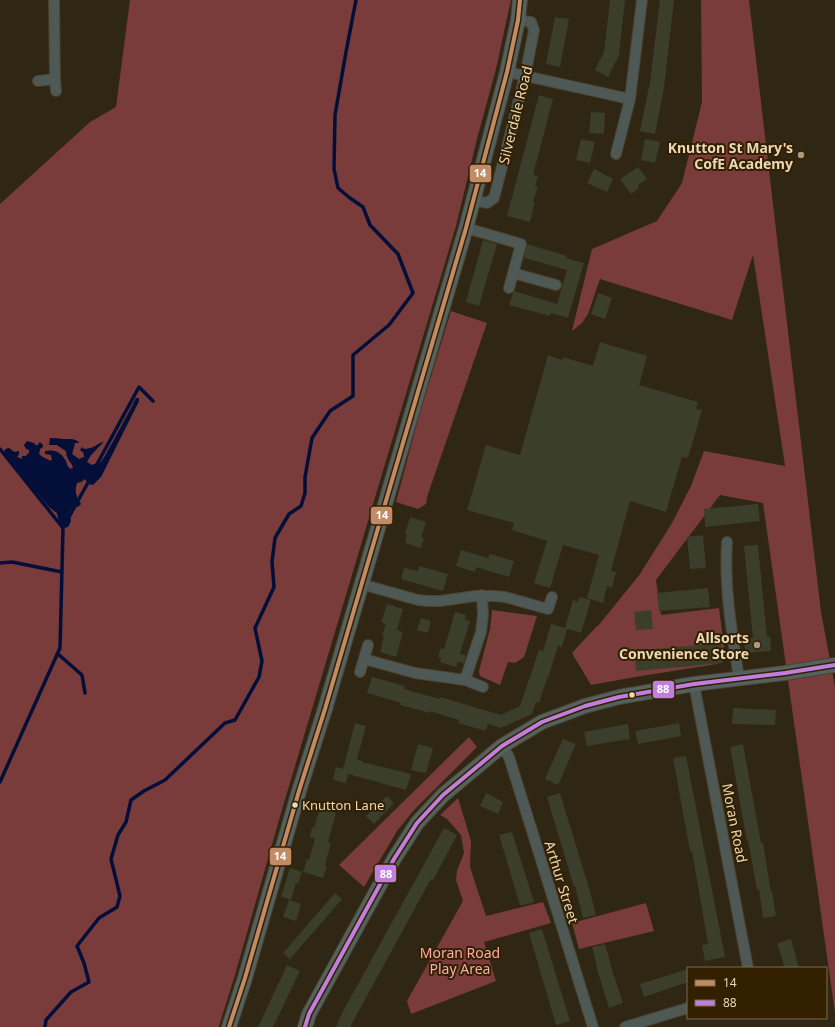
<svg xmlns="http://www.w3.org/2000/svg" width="835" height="1027" font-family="'Noto Sans',sans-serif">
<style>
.green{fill:#793c3b;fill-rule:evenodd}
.water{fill:#040f39}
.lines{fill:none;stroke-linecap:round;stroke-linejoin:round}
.stream{stroke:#040f39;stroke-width:3.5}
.building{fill:#3a3e2b}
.minor-casing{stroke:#4b4230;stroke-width:12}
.secondary-casing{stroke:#4b4230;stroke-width:16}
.minor{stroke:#4e5855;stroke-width:10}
.secondary{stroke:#54615f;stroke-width:14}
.bus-1-casing{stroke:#322000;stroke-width:7}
.bus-2-casing{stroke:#322000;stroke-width:7}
.bus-1{stroke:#c18c65;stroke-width:4}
.bus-2{stroke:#c07fdc;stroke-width:4}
.poi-dot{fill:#a99a7e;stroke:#322000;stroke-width:1.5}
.bus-dot{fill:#ebd8b8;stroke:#322000;stroke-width:1.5}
.labels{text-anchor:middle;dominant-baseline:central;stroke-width:4;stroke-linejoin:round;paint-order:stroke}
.bus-label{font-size:13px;fill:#ebd8b8;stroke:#322000;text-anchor:start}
.street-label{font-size:14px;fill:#ebd8b8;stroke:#322000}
.poi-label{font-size:14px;font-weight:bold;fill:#ebd8b8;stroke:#322000;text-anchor:end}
.park-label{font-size:14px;fill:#f9acac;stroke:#322000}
.line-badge{stroke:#322000;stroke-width:1.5}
.badge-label{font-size:11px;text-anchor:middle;font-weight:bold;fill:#fff}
</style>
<rect width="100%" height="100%" fill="#2f2613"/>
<!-- green -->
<path class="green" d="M130,0H511L496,69L477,139L456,226L281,813L235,975L219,1026L218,1027H0V204L90,122L116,107ZM136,398H139V401L101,477L85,479L82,482L77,483C74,492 76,496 81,504C78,508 72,507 70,511V514L59,522L57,513L54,511L9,448L14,452L17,457L22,459L29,453V450L35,445L37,446L39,443L40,449L39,455C43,458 47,458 51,462L52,459L51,455L66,460L67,466L70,469L73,468L72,463L69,461L66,451L57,445H49L55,438L62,439H70L75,443L72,455L79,459L84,457L82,447L84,449C93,449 95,445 103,443L91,455L86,462L92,465L101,462L105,456Z
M701,0H749L821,612L835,687V1013L763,503L720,495L656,580L661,615L719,608L725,655L717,664L635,677L591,685L572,653L597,626H598L640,574L672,523L691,486L704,451L785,466L753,255L732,320L600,279L588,314L582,323L572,331L592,249L657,221L682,183L702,102Z
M451,311L487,323L427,497L426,504L418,509L396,502L419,416Z
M492,610L537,616L524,657L515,663L508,662L500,685L480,676L479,671L490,629Z
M469,737L477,747L414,810L397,831L364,887L339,865Z
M458,798L471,841L470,867L486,916L543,902L551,923L484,942L496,981L411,1014L407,1001L463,901L456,880L457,871L464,853L461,835L447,819L440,815Z
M646,903L654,931L579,949L572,923Z"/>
<!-- water -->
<path class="water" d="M136,398H139V401L101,477L93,485L88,484L85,479L77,483C74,491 76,497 81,504L79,506L71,509L70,511L71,521L68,527L63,528L59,522L57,513L49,507L4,454L5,449L9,448L14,452L19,451V454L17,457L22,459V456H26L29,453V450L26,449L24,445L27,441L34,443L37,446L40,442L43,445V447L40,449L39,454C43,458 47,459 51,461L52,459L51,455L45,454V451C53,449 62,452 65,460C67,463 67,466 70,469L73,468C71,460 66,460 66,451L57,445H49L50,438C55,438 59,439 63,439C69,439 74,438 79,442L78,443H75L72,454L75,456L79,459L84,457V453L80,450L82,447L84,449C94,449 95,445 104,441L91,455L87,462L92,465L101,462L105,456L131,409Z"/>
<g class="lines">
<!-- stream -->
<path class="stream" d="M0,449L63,528
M96,466L139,387L153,401
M69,517L90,479
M0,563L12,562L62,572
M58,654L82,675L85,693
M0,782L60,648L63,528L65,524
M45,1027L46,1020L71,992L89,982L84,963L77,946L99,918L117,907L120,896L111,859L118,835L126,822L131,800L144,791L165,780L225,723L235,720L259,677L262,661L255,628L274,587L272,562L275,538L289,514L301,506L305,493V477L312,438L330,411L353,396V355L389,325L413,293L398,254L370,225L363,207L350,198L338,188L334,169L335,115L346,52L356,0"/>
</g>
<!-- building -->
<path class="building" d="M610,0H625L619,55L608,77L595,70L604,52Z
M660,0H674L664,88L655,134L640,131L650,82Z
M555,17L569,19L560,67L546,64Z
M539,95L553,99L533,175L538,176L535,186L538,187L533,202H535L530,222L507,216Z
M591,112L605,113L604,134L589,133Z
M581,139L595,142L590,163L576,160Z
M645,139L660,142L655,163L641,160Z
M638,167L647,179L638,185L639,188L631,194L620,179Z
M594,169L613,179L607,192L587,183Z
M483,240L497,244L479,306L466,302Z
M527,244L567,256L566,258L584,263L568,318L551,313L550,316L509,305L513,293L514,291L557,304L567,270L524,258Z
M598,293L612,298L605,319L591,314Z
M600,342L647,356L639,385L698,402L696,409L702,410L688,458L682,457L666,512L630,501L611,571L616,572L612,588L607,586L603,603L587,598L599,555L563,545L550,588L534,583L547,541L512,530L514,523L467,510L486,445L520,455L548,355L562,360L563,357L593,366Z
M758,504L760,521L705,527L704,509Z
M410,517L426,522L421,537L424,538L421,548L405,543L407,534H405Z
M703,535L706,568L690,569L687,537Z
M758,545L767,637L770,636L771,651L745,653L744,639L753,638L744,546Z
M461,550L488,558L490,554L514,561L509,577L476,567L475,572L456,566Z
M419,566L448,574L443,591L401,579L404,568L418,571Z
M708,588L710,607L659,611L657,593Z
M579,597L591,600L581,633L567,629L562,647L558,646L548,678H547L539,703L536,702L532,714L501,728L488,724L486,731L458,723L459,720L430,711L429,713L400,705L401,703L367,693L372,677L405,686L404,689L418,693L440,699V697L501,715L520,706L539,650L543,651L551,624L565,628L573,600L578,602Z
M387,604L403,609L397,630L403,632L396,657L380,652L384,637L382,636L386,624L381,622Z
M651,610L653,629L636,630L634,612Z
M455,612L466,615L465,620L470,621L460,654L466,655L464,663L458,662L456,667L440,662L441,658L438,657L441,648L444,649Z
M421,618L431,621L428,633L417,630Z
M721,643L723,663L636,671L634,651Z
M733,708L776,710L775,725L732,724Z
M355,723L366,726L357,759L362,761V762L411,774L406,790L348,774L346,783L333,780L336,767L343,769Z
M679,723L681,736L638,744L635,731Z
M628,724L630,739L587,746L584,732Z
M563,739L576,744L558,785L545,779Z
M418,744L433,748L426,773L411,770Z
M743,744L761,843H763L771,892L772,891L776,916L763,918L759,889L757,890L748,840L747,841L730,747Z
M686,756L725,957L705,961L702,945L708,944L692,851H690L673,758Z
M486,793L503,802L498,814L480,806Z
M560,793L589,888L596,915L583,918L575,886L574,887L547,797Z
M387,796L394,803L374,824L366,816Z
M320,808L336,813L328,842L331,843L325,865L327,866L323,878L303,872L307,859L309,860L315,839L310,837L312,827L314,828Z
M444,828L457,835L433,880L431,879L350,1027H336L342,1013Z
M512,832L534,902L524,905H520L499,835Z
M290,868L302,872L298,884L296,883L291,900L281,897Z
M335,893L342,899L290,959L283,953Z
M289,900L301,904L296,921L283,917Z
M542,929L570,1021L556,1025L529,933Z
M791,939L794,950L799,968H785L777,943Z
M605,944L613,973L623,1003L609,1008L596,966H597L592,947Z
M287,965L300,971L273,1027H258Z
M688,969V982L644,997L640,984Z"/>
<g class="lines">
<!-- minor casing -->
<g class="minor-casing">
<path id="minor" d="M54,0L55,79L56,91
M507,72L630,99
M38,81L55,79
M616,154L630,99L642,0
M473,200L487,203L494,198L525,76L534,30L531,22L518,20
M466,228L521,244L509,288
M513,273L556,285
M727,542C724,588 732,633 739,678
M361,584L418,600L428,601H440L475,596H493L505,597L548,609L552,597
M364,659L415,673L465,680L483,687
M360,672L368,645
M465,680L481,632L483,615L482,595
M694,684L748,968
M502,746L509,757L593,1027
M625,1027L688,1008"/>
</g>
<!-- secondary casing -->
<g class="secondary-casing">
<path id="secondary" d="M229,1027L245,978L299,791L325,709L466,228L507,72L518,20L520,0
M305,1027L309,1014L394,859L417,823L443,795L502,746L542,722L585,706L619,697L694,684L785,673L835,665"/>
</g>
<!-- minor -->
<use href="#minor" class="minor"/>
<!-- secondary -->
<use href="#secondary" class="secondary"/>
<!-- bus-1 casing -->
<g class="bus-1-casing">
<path id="bus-1" d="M229,1027L245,978L299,791L325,709L466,228L507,72L518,20L520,0"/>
</g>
<!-- bus-2 casing -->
<g class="bus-2-casing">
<path id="bus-2" d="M305,1027L309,1014L394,859L417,823L443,795L502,746L542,722L585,706L619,697L694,684L785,673L835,665"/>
</g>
<!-- bus-1 -->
<use href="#bus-1" class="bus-1"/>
<!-- bus-2 -->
<use href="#bus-2" class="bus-2"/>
</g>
<!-- markers -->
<g class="poi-dot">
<circle cx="801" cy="155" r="4"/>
<circle cx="757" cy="645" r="4"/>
</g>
<g class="bus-dot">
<circle cx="632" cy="695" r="3.5"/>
<circle cx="295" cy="805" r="3.5"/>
</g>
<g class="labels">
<!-- bus labels -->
<g class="bus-label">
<text x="302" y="805">Knutton Lane</text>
</g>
<!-- street labels -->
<g class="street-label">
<text transform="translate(515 115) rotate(-76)">Silverdale Road</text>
<text transform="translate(735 823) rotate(79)">Moran Road</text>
<text transform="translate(562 882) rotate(73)">Arthur Street</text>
</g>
<!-- poi labels -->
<g class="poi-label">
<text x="793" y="147">Knutton St Mary's<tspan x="793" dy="16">CofE Academy</tspan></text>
<text x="749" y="637">Allsorts<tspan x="749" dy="16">Convenience Store</tspan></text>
</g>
<!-- park labels -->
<g class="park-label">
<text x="460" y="952">Moran Road<tspan x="460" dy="16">Play Area</tspan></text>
</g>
</g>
<g class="line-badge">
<rect x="469" y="164" width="23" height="19" rx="4" fill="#c18c65"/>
<rect x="370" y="506" width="23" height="19" rx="4" fill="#c18c65"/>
<rect x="652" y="680" width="23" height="19" rx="4" fill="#c07fdc"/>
<rect x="269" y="847" width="23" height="19" rx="4" fill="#c18c65"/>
<rect x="374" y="864" width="23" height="19" rx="4" fill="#c07fdc"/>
</g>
<g class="badge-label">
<text x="480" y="177">14</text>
<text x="382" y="519">14</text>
<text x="663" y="693">88</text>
<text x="280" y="860">14</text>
<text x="386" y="878">88</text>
</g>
<!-- legend -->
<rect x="687" y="967" width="140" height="52" fill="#322000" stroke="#7c6a4a"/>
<rect x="695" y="980" width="20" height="6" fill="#c18c65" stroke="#7c6a4a"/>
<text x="723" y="987" font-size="12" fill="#ebd8b8">14</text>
<rect x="695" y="1000" width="20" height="6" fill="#c07fdc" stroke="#7c6a4a"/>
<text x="723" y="1007" font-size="12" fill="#ebd8b8">88</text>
</svg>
